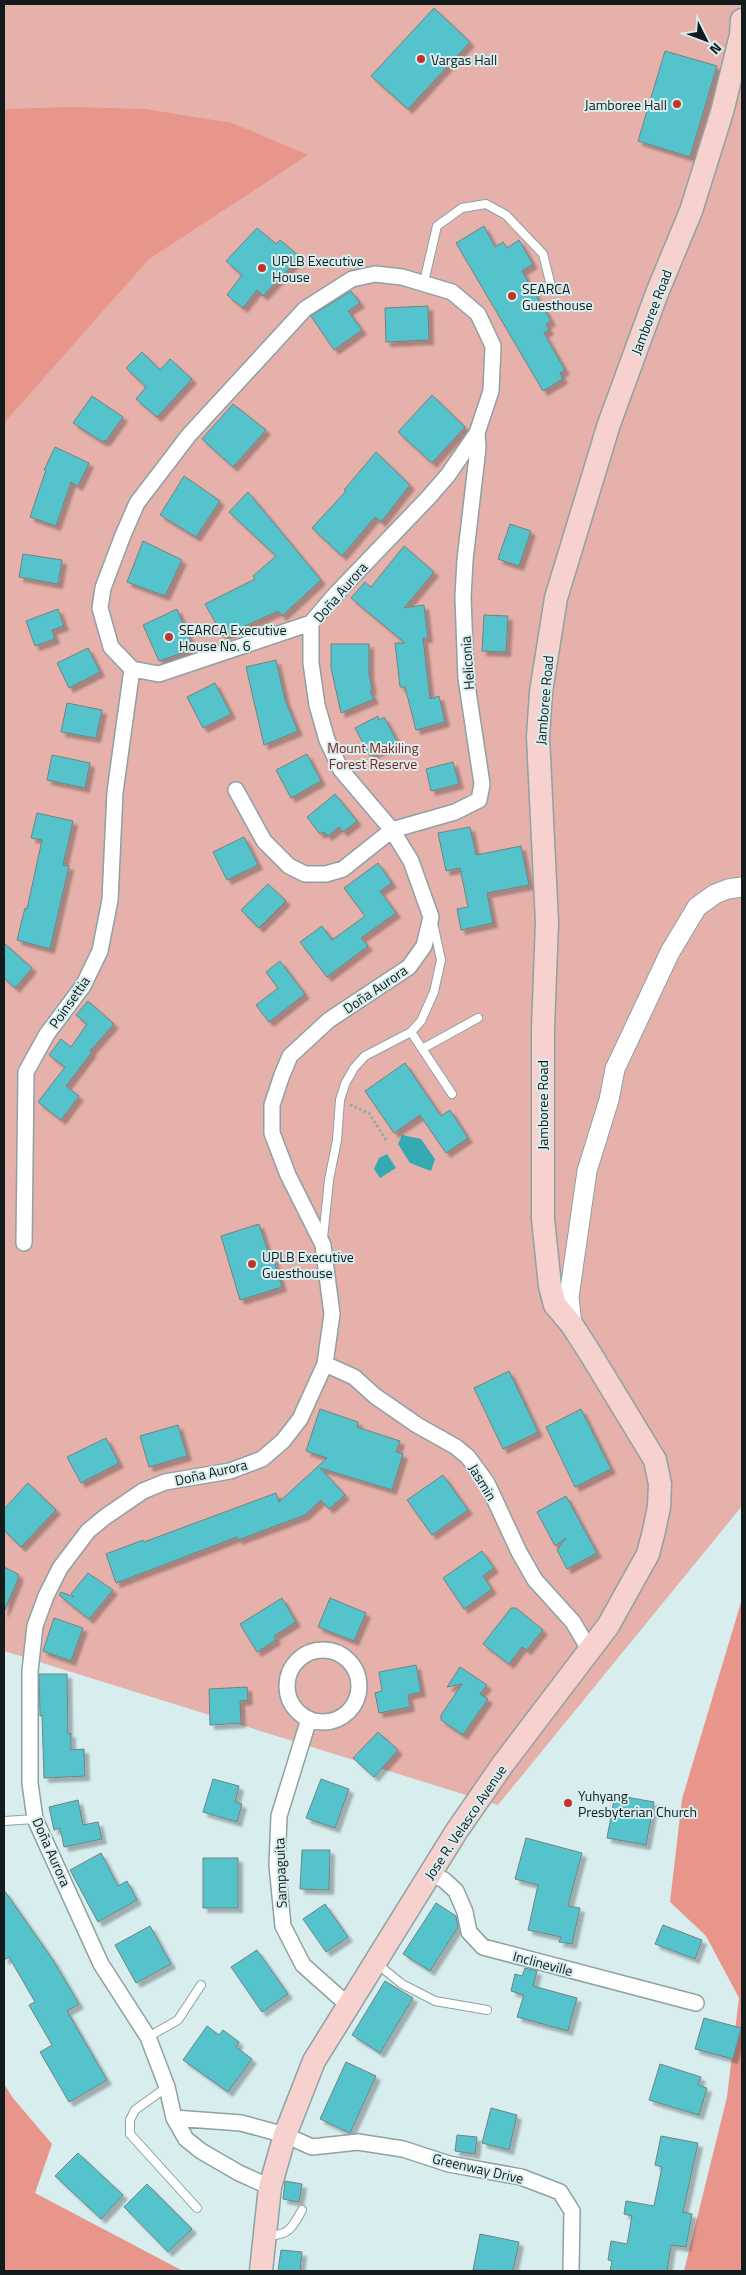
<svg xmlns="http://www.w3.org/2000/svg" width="746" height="2275" font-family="'Titillium Web',sans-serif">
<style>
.green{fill:#e5b1aa}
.forest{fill:#e8968b}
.water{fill:#36aab2}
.building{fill:#54c3cb;stroke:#708384;filter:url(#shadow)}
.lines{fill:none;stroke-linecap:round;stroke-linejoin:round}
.service-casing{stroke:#8ea1a3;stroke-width:10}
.minor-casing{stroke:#8ea1a3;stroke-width:18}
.tertiary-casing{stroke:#8ea1a3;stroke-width:21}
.secondary-casing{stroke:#8ea1a3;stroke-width:25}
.path{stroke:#97a7a8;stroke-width:3;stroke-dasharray:2.5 2.5;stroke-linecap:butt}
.service{stroke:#fff;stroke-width:8}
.minor{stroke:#fff;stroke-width:15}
.tertiary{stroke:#fff;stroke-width:19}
.secondary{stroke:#f6d1cd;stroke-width:22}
.poi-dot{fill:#c1342c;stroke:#d8edee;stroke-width:2}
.labels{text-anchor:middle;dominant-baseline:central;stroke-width:4;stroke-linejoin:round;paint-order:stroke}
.poi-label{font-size:14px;fill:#141b1c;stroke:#d8edee;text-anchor:start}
.street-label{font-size:14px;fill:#141b1c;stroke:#d8edee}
.park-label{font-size:14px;fill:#82221d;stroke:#d8edee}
</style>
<defs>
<filter id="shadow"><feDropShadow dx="4.5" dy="4.5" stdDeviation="1" flood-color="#0004"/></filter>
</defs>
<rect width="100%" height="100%" fill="#d8edee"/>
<!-- green -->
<path class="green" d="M4,4H742V1506L498,1805L4,1651Z"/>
<!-- forest -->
<path class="forest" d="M72,107L145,109L232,123L308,155L149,259L4,423V109Z
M742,1599V2271H684L727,2097L739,1998L706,1936L670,1902L682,1799Z
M4,2084L13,2098L52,2144L35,2193L183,2271H4Z"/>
<!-- water -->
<path class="water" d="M402,1135L421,1139L435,1159L431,1171L410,1163L398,1144Z
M387,1154L396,1168L380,1178L374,1169L379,1158Z"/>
<!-- building -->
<path class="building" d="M434,8L470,42L408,109L371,76Z
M665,51L717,66L690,157L638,141Z
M484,226L495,247L503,242L507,248L519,240L533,264L522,271L551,321L546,324L549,330L544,333L565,370L560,373L563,379L543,391L456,243Z
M257,228L276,244L280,240L300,257L263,296L257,290L243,308L227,295L242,275L226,261Z
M351,291L360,303L348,311L362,330L334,350L311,316Z
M428,306L429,340L386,342L385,308Z
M142,352L160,370L170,359L192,379L157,417L136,399L146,387L126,368Z
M432,395L465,427L432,463L398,432Z
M92,396L123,417L106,441H101L73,423Z
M233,404L266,430L233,467L202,439Z
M55,447L89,463L78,486L71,482L56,526L30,517L46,470H44Z
M376,452L410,485L381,522L375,517L342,556L312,528L346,491L344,490Z
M184,476L220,501L196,537L160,515Z
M248,492L321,580L282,616L278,611L223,636L205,604L255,579L253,576L276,556L229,512Z
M510,524L531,531L519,566L498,559Z
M143,541L182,560L165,596L127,582Z
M404,546L434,572L404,608L424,605L428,638H423L430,699L439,696L445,722L416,730L405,687H400L395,643H405L351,598L365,582L371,587Z
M23,554L62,560L58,584L19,577Z
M58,609L64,626L52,630L55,639L35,646L26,621Z
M177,609L194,649L159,661L143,625Z
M484,615L508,616L506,652L482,651Z
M331,644H369V674L372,690L370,691L374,699L341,713L331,668Z
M88,648L100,672L69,688L57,663Z
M276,660L285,700L298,731L264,745L246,667Z
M215,683L231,714L203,728L187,697Z
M67,703L102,710L96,738L61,732Z
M378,716L379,720L384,717L397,741L370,756L355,728Z
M307,754L321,781L291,798L276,770Z
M52,755L90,763L85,788L47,780Z
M453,762L459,784L431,791L426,769Z
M335,794L357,821L343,832L339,827L328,836L324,832L320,834L307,817Z
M37,813L73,821L63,865L69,866L50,949L17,940L25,908L27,909L42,840L31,838Z
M470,827L476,855L521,846L529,885L487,893L493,923L461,930L457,909L468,907L460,868L446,871L438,833Z
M244,837L258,865L227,880L213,852Z
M378,863L392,883L380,891L396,913L361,938L368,946L327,977L300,942L322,926L332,940L365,916L344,888Z
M268,884L286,901L259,928L241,910Z
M4,943L32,968L15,988L4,978Z
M280,961L305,994L269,1022L256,1005L278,988L266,972Z
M88,1001L114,1024L90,1051L92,1052L66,1086L79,1096L61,1120L38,1102L65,1067L49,1055L61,1039L71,1047L87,1024L76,1015Z
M405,1063L441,1116L450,1110L468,1138L446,1153L420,1115L394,1133L365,1091Z
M259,1224L270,1258L273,1257L282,1287L240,1300L221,1236Z
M509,1371L538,1432L503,1449L474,1388Z
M320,1409L358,1422L357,1427L400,1441L396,1452L403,1454L392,1490L320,1468L345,1495L329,1509L321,1500L305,1515L238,1540L237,1537L116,1583L106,1554L143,1540L144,1542L276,1493L279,1502L327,1458L306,1451Z
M581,1409L611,1469L575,1487L546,1427Z
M178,1425L187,1456L149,1467L140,1436Z
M106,1438L119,1463L81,1483L67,1457Z
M443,1475L468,1510L432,1535L407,1500Z
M28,1483L56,1510L21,1547L4,1530V1509Z
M566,1496L597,1553L567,1569L557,1550L566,1538L555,1546L537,1512Z
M482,1551L494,1568L483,1576L492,1589L464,1609L443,1578Z
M4,1567L18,1574V1579L4,1612Z
M88,1573L113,1590L89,1619L59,1595L61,1592L74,1597L71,1594Z
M282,1598L296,1622L274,1636L276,1640L257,1652L240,1624Z
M330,1598L366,1613L354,1641L318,1627Z
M511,1608H516L543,1630L527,1650L522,1647L509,1664L483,1644Z
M54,1618L83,1628L71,1661L43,1651Z
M416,1665L421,1692L408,1695L410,1707L379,1713L375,1693L382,1691L379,1672Z
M460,1667L487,1685L480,1694L488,1699L463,1735L441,1720V1715L462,1684L447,1687Z
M39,1674H67L68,1734L71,1733V1750L84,1749L85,1776L44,1778L42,1715L40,1716Z
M247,1687L248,1700L240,1701L241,1723L210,1725L209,1689Z
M378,1732L398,1750L374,1777L353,1758Z
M213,1779L239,1786L235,1802L242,1804L237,1822L203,1812Z
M321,1779L349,1789L335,1828L306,1818Z
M615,1795L654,1802L646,1845L607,1838Z
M78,1800L83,1825L98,1822L102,1839L64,1847L60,1828L54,1830L49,1807Z
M526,1838L582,1853L568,1906L580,1908L572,1944L559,1942L561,1937L528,1930L538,1885L515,1879Z
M302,1850H330L329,1890L300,1889Z
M101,1853L118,1886L127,1881L137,1900L98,1922L70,1870Z
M203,1858H238V1908H203Z
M4,1890L53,1960L79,2004L67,2011L107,2080L69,2102L40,2052L52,2045L29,2005L35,2002L9,1957L4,1960Z
M436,1903L456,1916L458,1927L430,1971L403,1954Z
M325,1904L348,1937L326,1952L303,1919Z
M663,1925L702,1940L695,1959L655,1944Z
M150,1926L171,1964L136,1983L115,1945Z
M257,1950L288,1994L262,2012L231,1967Z
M525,1968L537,1971L533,1986L577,1998L568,2031L517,2017L524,1995L511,1991L515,1974L522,1976Z
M385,1981L413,1998L380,2053L352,2035Z
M704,2018L741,2028L733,2059L695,2049Z
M207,2026L219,2035L223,2030L239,2042L236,2047L252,2059L228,2092L183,2060Z
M346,2062L376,2076L350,2133L320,2119Z
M660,2064L701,2077L698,2085L707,2088L699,2115L649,2100Z
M491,2108L517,2115L509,2150L482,2143Z
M457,2135L477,2137L475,2154L455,2151Z
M661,2136L698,2143L683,2212L692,2214L686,2247L671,2245L667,2271H610L612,2261L608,2260L611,2241L627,2244L632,2216L624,2214L626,2201L654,2206L662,2167L655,2165Z
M78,2153L123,2195L101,2219L55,2176Z
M285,2181L302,2184L299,2202L283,2199Z
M147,2184L192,2229L168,2252L124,2207Z
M480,2234L519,2242L513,2271L473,2270Z
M281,2250L302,2252L300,2271H278Z"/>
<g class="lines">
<!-- service casing -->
<g class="service-casing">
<path id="service" d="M424,282L437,226L462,208L486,204L506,215L543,254L551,286
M411,1032L452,1094
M422,1049L478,1018
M323,1238L329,1180L337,1140L340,1100L345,1084L354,1068L365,1056L411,1032L421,1021L434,992L441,960L433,923
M4,1821L35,1819
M376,1963L402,1984L435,2001L487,2010
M148,2037L178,2020L201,1985
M167,2087L135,2110L130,2120V2134L197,2208
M267,2235C288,2237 293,2227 302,2210"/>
</g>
<!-- minor casing -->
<g class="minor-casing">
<path id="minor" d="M132,669L111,647L100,608L103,588L123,535L137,503L189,435L305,309L352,279L375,274L402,277L452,292L478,314L493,346L491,391L477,433L448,475L428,498L335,595L311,623V663L317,705L327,740L341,770L392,830L411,861L431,917L424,946L409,967L329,1020L290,1056L282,1075L272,1105V1133L288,1175L323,1245L332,1314L325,1364L300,1419L283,1441L262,1459L230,1471L165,1482L143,1491L105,1517L88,1531L60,1568L46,1596L35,1626L30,1671V1783L35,1819L101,1964L148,2037L167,2087L174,2118L186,2139L201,2151L239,2173L270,2187
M132,669L159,674L311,623
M236,790L264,841L289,866L305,874H326L343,869L392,830L455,812L479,800L482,784L466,678L463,597L465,560L478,448L477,433
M24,1243L26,1072L47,1034L83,986L100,951L110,900L115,792L132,669
M325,1364L354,1377L375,1396L417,1425L456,1447L468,1457L487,1483L519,1552L535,1580L573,1622L590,1651
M287 1686a36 36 0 1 1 72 0a36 36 0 1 1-72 0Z
M309,1719L279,1816L277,1865L283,1926L303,1965L349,2006
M430,1873L444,1880L456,1891L465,1912L469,1932L483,1947L696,2003
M174,2118L241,2123L285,2135L312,2147L358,2142L403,2149L449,2164L521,2177L560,2192L572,2211L571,2271"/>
</g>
<!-- tertiary casing -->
<g class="tertiary-casing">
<path id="tertiary" d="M572,1325L569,1297L587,1171L609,1100L615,1069L670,952L697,907L715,894L728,889L742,887"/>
</g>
<!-- secondary casing -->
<g class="secondary-casing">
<path id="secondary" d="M261,2271L270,2187L285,2135L314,2061L456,1832L503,1764L608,1626L648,1554L654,1531L659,1507L660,1484L655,1460L590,1353L572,1325L555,1305L550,1286L543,1219V1028L547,922L538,737L541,692L556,598L609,424L657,293L691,211L722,112L741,35L742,20"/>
</g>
<!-- path -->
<path class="path" d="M350,1105L369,1113L386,1140"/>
<!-- service -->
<use href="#service" class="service"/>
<!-- minor -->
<use href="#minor" class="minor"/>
<!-- tertiary -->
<use href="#tertiary" class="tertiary"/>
<!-- secondary -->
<use href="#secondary" class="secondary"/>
</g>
<!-- markers -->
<g class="poi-dot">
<circle cx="421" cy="59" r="5"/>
<circle cx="677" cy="104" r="5"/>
<circle cx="262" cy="268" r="5"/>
<circle cx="512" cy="296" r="5"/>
<circle cx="169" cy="637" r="5"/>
<circle cx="252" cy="1264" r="5"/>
<circle cx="568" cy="1803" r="5"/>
</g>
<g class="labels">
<!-- poi labels -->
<g class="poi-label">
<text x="431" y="59">Vargas Hall</text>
<text x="667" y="104" text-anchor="end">Jamboree Hall</text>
<text x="272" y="260">UPLB Executive<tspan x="272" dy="16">House</tspan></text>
<text x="522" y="288">SEARCA<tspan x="522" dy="16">Guesthouse</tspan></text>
<text x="179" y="629">SEARCA Executive<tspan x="179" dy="16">House No. 6</tspan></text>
<text x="262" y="1256">UPLB Executive<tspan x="262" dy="16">Guesthouse</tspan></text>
<text x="578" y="1795">Yuhyang<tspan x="578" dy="16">Presbyterian Church</tspan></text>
</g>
<!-- street labels -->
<g class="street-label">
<text transform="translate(651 312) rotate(-69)">Jamboree Road</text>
<text transform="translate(340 592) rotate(-49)">Doña Aurora</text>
<text transform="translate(467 663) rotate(-94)">Heliconia</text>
<text transform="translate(544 700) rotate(-85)">Jamboree Road</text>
<text transform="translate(375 989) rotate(-34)">Doña Aurora</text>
<text transform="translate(69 1002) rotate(-55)">Poinsettia</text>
<text transform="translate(542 1105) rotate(-90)">Jamboree Road</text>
<text transform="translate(211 1472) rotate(-13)">Doña Aurora</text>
<text transform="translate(483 1482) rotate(59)">Jasmin</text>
<text transform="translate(465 1822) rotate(-56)">Jose R. Velasco Avenue</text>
<text transform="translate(52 1852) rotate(66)">Doña Aurora</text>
<text transform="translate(280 1873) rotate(-92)">Sampaguita</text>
<text transform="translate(543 1963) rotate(15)">Inclineville</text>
<text transform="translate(478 2168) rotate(13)">Greenway Drive</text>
</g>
<!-- park labels -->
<g class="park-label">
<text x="373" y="747">Mount Makiling<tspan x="373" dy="16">Forest Reserve</tspan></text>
</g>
</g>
<!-- border -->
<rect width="746" height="2275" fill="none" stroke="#141b1c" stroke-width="10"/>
<!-- north arrow -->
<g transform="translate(706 40) rotate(132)" stroke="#d8edee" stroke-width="4" paint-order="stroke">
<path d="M0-4L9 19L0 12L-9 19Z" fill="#141b1c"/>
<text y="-8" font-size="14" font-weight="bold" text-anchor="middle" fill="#141b1c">N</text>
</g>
</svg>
